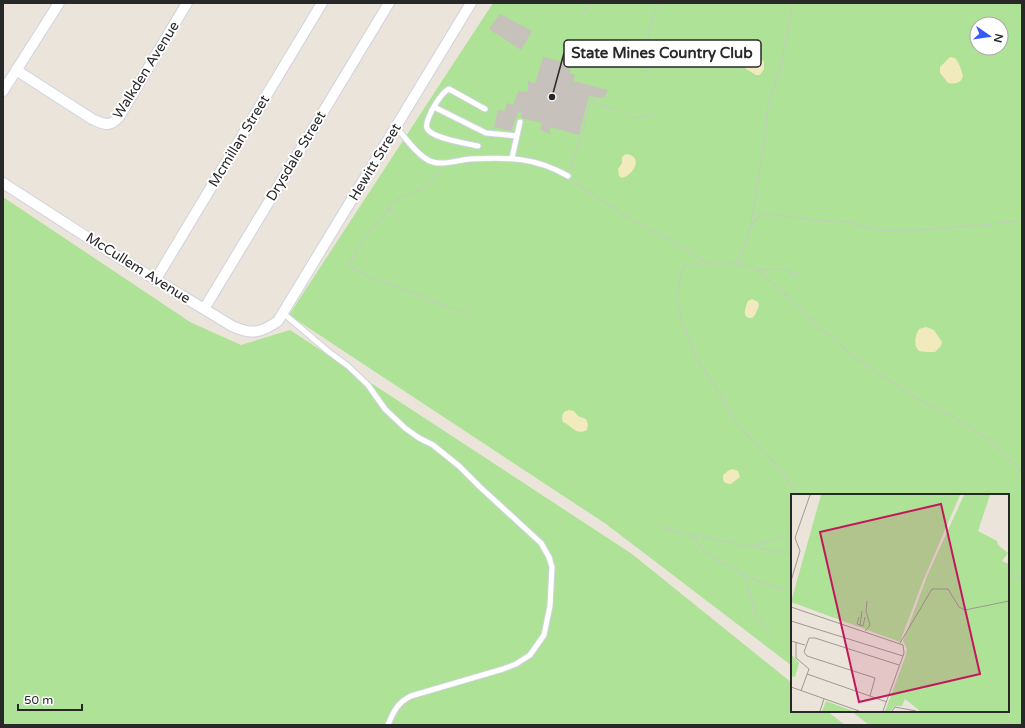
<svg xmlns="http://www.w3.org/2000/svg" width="1025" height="728" font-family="'Varela Round',sans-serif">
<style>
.green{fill:#aee296;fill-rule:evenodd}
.sand{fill:#f0eabc}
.building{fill:#c6c1ba}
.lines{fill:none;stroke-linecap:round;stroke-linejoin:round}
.lane-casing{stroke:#cfd2e1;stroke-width:7}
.street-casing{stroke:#cfd2e1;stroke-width:12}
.path{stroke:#c7c7c7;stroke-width:1.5;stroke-dasharray:3 2;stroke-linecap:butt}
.lane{stroke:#fff;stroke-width:5}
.street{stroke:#fff;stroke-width:10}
.labels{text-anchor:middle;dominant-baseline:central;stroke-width:4;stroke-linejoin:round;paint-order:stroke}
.street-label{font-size:14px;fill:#282828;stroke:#fff}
.inset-road{fill:none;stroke:#9d9993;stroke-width:1}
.view{fill:#c2185b;fill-opacity:0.15;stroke:#c2185b;stroke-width:2}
.inset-edge{fill:none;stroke:#282828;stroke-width:2}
.leader{fill:none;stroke:#282828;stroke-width:1.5}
.callout-dot{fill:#282828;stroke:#fff;stroke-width:1.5}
.callout{fill:#fff;stroke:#282828;stroke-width:1.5}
.callout-label{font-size:15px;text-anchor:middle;font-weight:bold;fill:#282828}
</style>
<rect width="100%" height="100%" fill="#ebe4da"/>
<!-- green -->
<path class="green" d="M493,3H1022V725H869L851,711H1008V495H792V666L606,524L289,315ZM977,24H1001V48H977Z
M3,197L190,322L241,345L290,330L632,554L792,683V711H827L845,725H3Z"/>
<!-- sand -->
<path class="sand" d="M950,57L955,58C959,62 962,71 963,76C961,84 954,84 948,83L940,73V67Z
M746,59L754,60L759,59L764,61V69L760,75H756L746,69L743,64Z
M626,154C644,156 634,175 622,178L619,176L618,169L622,163V157Z
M752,299L758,302L759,306L755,315L752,318C741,318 745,308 748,301Z
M926,327L934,330L942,342L941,346L935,352C933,352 920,352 919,351C913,346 915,335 919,329Z
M569,410L574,411C579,418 579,416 586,419L588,424L587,430C576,436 572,426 563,422C561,417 562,411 569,410Z
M733,469L738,471L740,477L731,484L725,483L723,480V475L729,470Z"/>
<!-- building -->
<path class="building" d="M500,14L532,31L521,50L489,29Z
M543,57L571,64L570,73L575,75L573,81L608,90L604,98L589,96L579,135L550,127V134L540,130L542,123L521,118L522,112L518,113L511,131L494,127L498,110L505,111L507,103L513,105L518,91L528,92V81L535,84Z"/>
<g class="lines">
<!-- lane casing -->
<g class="lane-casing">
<path id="lane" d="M434,107L486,133L517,136
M396,127C405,137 415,153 428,160C440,167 457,160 470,159C507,157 535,157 568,176
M478,146C469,144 430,138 427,128C425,123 430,115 432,110C436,103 442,92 449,89L485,109
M512,158L520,122
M283,313L329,352L348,366L368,385L385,409L405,428L419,438L433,445L459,466L480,487L541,543L549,557L552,567L550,606L544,635L530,655L516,664L503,669L411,696C398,702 393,712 388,725"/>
</g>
<!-- street casing -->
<g class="street-casing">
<path id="street" d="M16,70L92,119C104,124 109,128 119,117L187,3
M3,91L59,3
M3,183L110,252L232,326C251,335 261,333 278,321L471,3
M156,279L322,3
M204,309L389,3"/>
</g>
<!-- path -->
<path class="path" d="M581,14L591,3
M647,73C648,51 647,23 658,3
M570,169L581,138L590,102L592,101L597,103L636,118L656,114
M572,181L637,223L686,249L707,263
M389,208L359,246L348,265C364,276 379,280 397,286C421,296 445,306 469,315
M397,218L389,208L391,203C399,198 408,196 417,191C426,186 434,177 441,170
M751,226L758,217L765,213L813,220L847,222L880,230L892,231H909L970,226L1022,221
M734,264L737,262L740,257L751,226L765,135L768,105L781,67L793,3
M758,270L797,305L813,322L857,359L918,399L966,424L992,443L1022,472
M797,275L781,269L759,270L742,264H685L682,269L680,280L677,296L678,306L682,323L695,355L739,426L771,459L798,495
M659,526L692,536L702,548L714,558L743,574L756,614L763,624L773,630
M692,536H702L728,542L792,554
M753,546L776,539L792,531
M1008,570L1022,580
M743,574L759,582L792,591
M1002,725L1010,721
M1009,725L1010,721"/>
<!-- lane -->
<use href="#lane" class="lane"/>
<!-- street -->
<use href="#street" class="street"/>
</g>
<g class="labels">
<!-- street labels -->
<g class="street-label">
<text transform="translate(146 70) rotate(-58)">Walkden Avenue</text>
<text transform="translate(239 141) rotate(-59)">Mcmillan Street</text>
<text transform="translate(296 156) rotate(-59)">Drysdale Street</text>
<text transform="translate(375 162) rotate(-59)">Hewitt Street</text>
<text transform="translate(138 268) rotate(32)">McCullem Avenue</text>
</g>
</g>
<!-- overview -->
<g transform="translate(791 494)">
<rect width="218" height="218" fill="#ebe4da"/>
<path d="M30,1H169L132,87L109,148L0,108ZM173,1H199L187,37L206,47L207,51L217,59L211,67L218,70V217H129L114,205L111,212H104L99,217H94L114,164L116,155L112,147L136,82ZM0,160L8,169L4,183L0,182ZM35,207L62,217H31Z" fill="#aee296"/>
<path class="inset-road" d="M0,87L9,57L4,44L19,1M0,113L112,151L113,159L92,217M68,123L66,130L72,132L74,123M0,127L112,162M69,132L71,117M74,137L79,131L75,117L76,107M0,147L14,151M5,148V164L18,175L10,197M109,149L141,95H157L168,113L174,116L218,107M16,180L96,208M0,193L68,217M79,202L84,184L16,162L13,158L18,144H24L108,171M29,217L33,205M101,217L104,213L125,217"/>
<path class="view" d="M150,10L189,180L68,208L29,38Z"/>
<rect width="218" height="218" class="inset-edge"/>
</g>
<!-- callouts -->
<path class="leader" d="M552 97L564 53"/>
<circle class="callout-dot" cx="552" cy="97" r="4"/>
<rect class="callout" x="564" y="40" width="197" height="27" rx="4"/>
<g class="callout-label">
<text x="662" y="58">State Mines Country Club</text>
</g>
<!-- border -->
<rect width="1025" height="728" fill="none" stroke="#282828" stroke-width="8"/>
<!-- north arrow -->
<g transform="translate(989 36) rotate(103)"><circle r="19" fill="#ffffff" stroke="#a9a9a9"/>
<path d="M0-3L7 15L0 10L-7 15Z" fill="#3958f8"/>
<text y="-6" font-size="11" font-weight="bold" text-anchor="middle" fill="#282828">N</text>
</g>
<!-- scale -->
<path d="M18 704v6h64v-6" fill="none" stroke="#282828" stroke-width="2"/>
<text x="24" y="704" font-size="12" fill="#282828" stroke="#ffffff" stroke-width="3" paint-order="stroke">50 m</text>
</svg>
